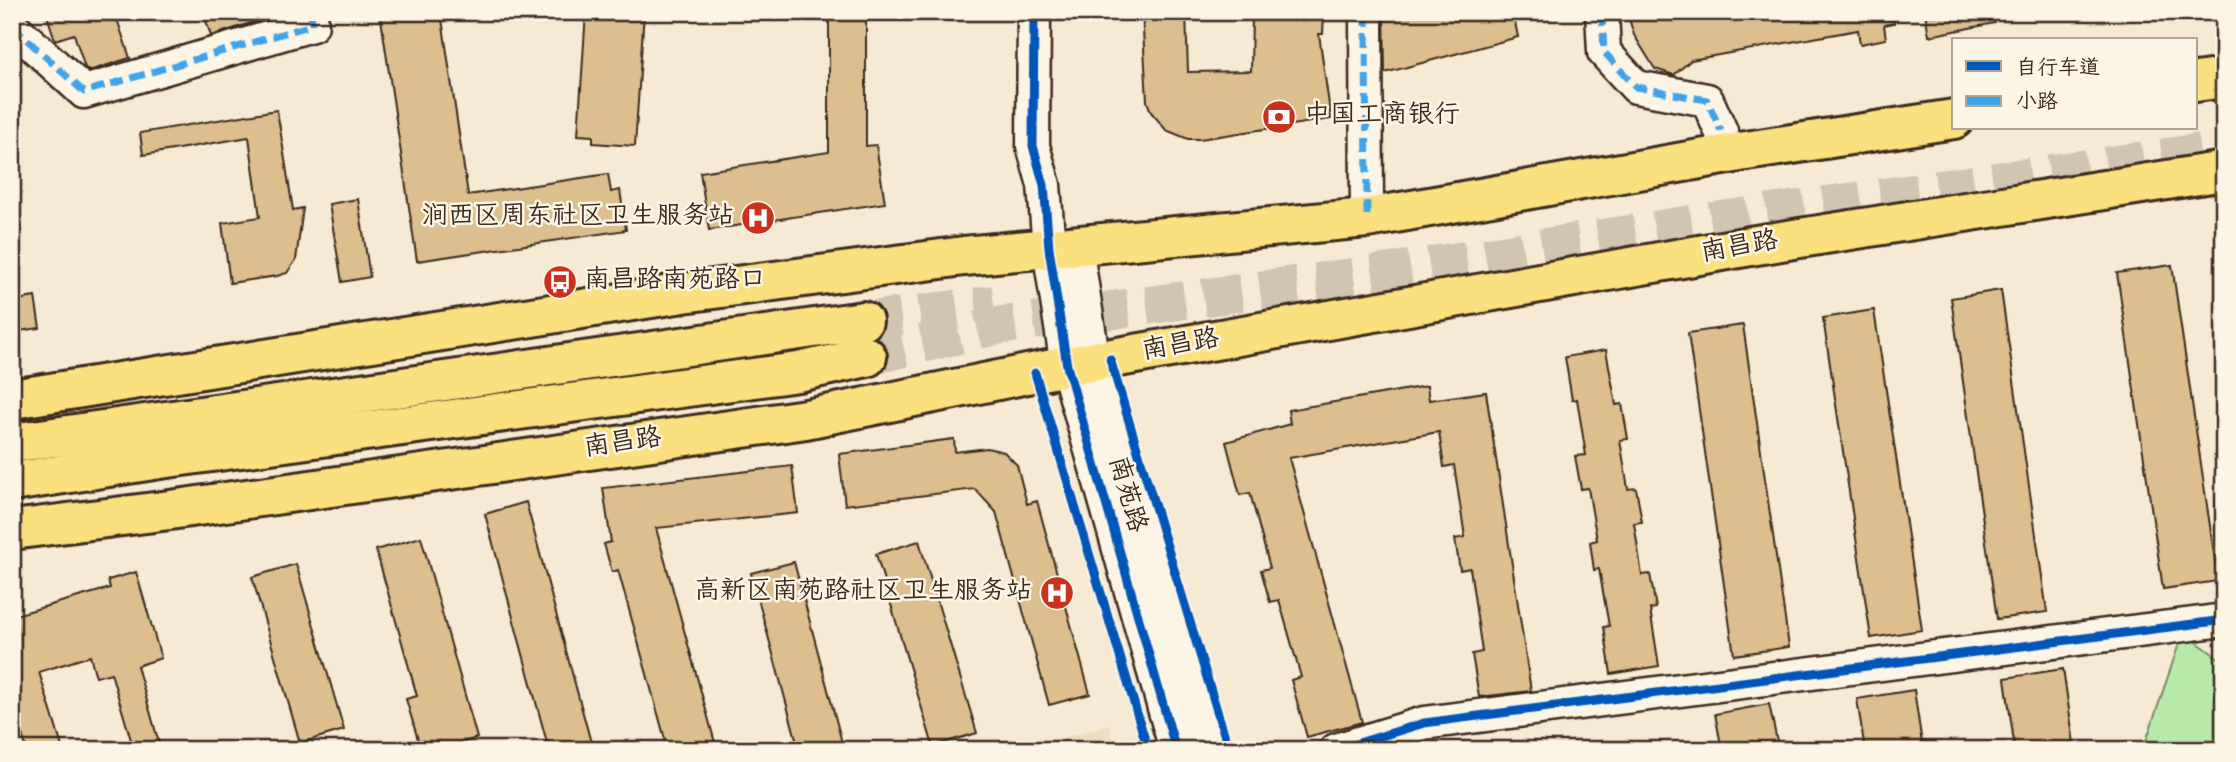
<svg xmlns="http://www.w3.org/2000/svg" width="2236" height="762" font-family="'Gochi Hand','LXGW WenKai TC',sans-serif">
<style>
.built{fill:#eeddbf}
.green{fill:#b6e9aa;stroke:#788a64;stroke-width:2}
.building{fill:#dcbe8f;stroke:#3b2a1e;stroke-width:2}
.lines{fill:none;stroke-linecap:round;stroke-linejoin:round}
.highway-tunnel{stroke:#d1c4b0;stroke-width:38;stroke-dasharray:38 19;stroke-linecap:butt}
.minor-casing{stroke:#3b2a1e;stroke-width:37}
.major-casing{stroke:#3b2a1e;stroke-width:44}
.highway-casing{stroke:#3b2a1e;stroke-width:44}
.minor{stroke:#fcf5e5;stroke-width:32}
.major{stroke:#fbe080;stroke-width:38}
.highway{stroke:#fbe080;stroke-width:38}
.quiet{stroke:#3fa3ea;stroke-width:7;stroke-dasharray:14 7;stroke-linecap:butt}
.cycleway-casing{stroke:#fcf5e5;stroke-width:13}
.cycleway{stroke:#0057b8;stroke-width:9}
.labels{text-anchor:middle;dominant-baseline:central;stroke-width:5;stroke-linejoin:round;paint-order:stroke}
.poi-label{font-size:26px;fill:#3b2a1e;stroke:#fcf5e5;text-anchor:start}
.street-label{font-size:26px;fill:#3b2a1e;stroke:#fcf5e5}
</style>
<rect width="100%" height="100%" fill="#f6ead4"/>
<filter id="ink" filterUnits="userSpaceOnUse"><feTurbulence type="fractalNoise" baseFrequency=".0143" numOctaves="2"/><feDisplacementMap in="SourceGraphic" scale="14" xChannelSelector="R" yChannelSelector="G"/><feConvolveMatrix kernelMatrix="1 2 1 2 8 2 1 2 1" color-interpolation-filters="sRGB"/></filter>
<g filter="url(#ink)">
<!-- built -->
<path class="built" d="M1109,724L1116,750H1021Z"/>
<!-- green -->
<path class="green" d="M2183,632L2224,662V750H2143Z"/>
<!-- building -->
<path class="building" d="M46,12H126L127,16L117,19L130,58L89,71L85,68L74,34L55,40Z
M203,12H272V16L211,36Z
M380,12H441L468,195L608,174L611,192L620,190L626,230L417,261Z
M586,12H644L635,146L593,143V136L578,135Z
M829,12H866V146L876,145L885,203L709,230L700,172L829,152Z
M1142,12H1186L1188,72L1251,71L1252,12H1324L1323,34H1319L1331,119L1200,139H1188L1166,130L1151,112L1147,101Z
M1384,12H1513L1518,37L1385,73Z
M1627,12H1681L1684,20L1727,12H1893L1894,23L1884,25L1886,39L1860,44L1858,30L1691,60L1674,75L1655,69L1634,35Z
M1925,12H1994L1995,23L1929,36Z
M277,110L293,210L303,208L296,260L287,273L277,276L230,283L222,223L260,217L249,137L143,155L140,133Z
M358,199L370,277L342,282L329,204Z
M2172,265L2218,581L2163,589L2117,273Z
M2001,290L2047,612L1997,619L1951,298Z
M35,297L40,328L12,332V301Z
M1874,310L1922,630L1871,638L1823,318Z
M1743,325L1789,647L1734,655L1688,333Z
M1606,350L1616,405L1622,404L1628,439L1620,440L1628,489L1636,488L1642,522L1634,523L1642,575L1650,574L1656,608L1650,609L1659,666L1611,674L1604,627L1609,626L1599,569L1594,570L1590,542L1597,540L1588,488L1581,489L1575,456L1586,455L1577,399L1572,400L1565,357Z
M1427,386L1429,400L1486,392L1531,691L1479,697L1472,654L1482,652L1470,568L1460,570L1455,539L1465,537L1454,465L1444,467L1439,432L1289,458L1362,722L1307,737L1291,680L1301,677L1279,600L1270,602L1261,570L1270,568L1250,493L1240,495L1226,442L1290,424L1288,410Z
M954,439L955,452L987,448L1004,452L1017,465L1027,504L1037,501L1090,694L1049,705L996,512L975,489L845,505L839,454Z
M792,466L798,513L656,528L717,750H668L618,570L612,572L604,544L611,542L603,488Z
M526,502L571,669L593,750H549L485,514Z
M421,537L477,738L436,750H421L406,699L417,696L376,550Z
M919,541L977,733L933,746L876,554Z
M794,562L844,750H799L751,573Z
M296,564L344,730L300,743L252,577Z
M136,572L161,658L137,666L161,750H134L111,673L96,677L90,656L39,672L63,750H27L12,703V616L110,588L108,580Z
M2063,669L2075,750H2015L2005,678Z
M1914,690L1923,750H1865L1857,699Z
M1769,704L1779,750H1722L1715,714Z"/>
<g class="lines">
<!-- highway-tunnel -->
<path class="highway-tunnel" d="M863,321L994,304
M867,357L996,326L1390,272L1679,226L2224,149"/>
<!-- minor casing -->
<g class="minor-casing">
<path id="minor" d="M1034,12L1033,146L1044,185L1049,248L1067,366L1176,750
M1366,12L1367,218
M1602,12L1604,52L1636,87L1707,100L1721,131
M12,26L84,92L312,25L311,12
M1076,246L1094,362L1206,750
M1336,750L1424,723L2224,620"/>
</g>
<!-- major casing -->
<g class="major-casing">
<path id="major" d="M2196,82L2224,78
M12,399L683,293L964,256L1367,218L1740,152L1954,119
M12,530L170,510L806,419L1067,366L1756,245L2224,171"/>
</g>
<!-- highway casing -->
<g class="highway-casing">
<path id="highway" d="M12,443L863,321
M12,482L160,459L798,372L867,357"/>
</g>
<!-- minor -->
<use href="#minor" class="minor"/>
<!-- major -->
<use href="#major" class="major"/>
<!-- highway -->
<use href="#highway" class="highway"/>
<!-- quiet -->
<path class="quiet" d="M1366,12L1367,218
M1602,12L1604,52L1636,87L1707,100L1721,131
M12,26L84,92L312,25L311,12"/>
<!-- cycleway casing -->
<g class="cycleway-casing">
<path id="cycleway" d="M1034,12L1033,146L1044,185L1049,248L1067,366L1176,750
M1110,359L1229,750
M1035,373L1148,750
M1336,750L1424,723L2224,620"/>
</g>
<!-- cycleway -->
<use href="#cycleway" class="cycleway"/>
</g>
</g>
<!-- icons -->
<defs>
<g id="bank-disc" transform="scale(1.75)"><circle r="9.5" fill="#c8321e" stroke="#fcf5e5"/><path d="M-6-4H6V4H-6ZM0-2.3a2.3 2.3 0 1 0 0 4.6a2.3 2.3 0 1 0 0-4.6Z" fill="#fff"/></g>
<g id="hospital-disc" transform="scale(1.75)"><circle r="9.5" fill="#c8321e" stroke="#fcf5e5"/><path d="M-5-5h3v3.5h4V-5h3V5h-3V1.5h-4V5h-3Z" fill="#fff"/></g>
<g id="bus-disc" transform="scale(1.75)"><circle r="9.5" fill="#c8321e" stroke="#fcf5e5"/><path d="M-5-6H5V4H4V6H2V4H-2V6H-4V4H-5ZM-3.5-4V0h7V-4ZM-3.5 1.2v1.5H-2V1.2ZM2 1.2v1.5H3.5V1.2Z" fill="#fff"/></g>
</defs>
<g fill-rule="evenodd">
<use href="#bank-disc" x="1279" y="117"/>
<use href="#hospital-disc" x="758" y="218"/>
<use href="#bus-disc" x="560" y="282"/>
<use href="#hospital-disc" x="1057" y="593"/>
</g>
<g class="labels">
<!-- poi labels -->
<g class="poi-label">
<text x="1304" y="117">中国工商银行</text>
<text x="734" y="218" text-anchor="end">涧西区周东社区卫生服务站</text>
<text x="584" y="282">南昌路南苑路口</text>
<text x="1032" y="593" text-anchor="end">高新区南苑路社区卫生服务站</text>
</g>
<!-- street labels -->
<g class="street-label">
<text transform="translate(1740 249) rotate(-10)">南昌路</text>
<text transform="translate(1181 347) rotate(-10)">南昌路</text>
<text transform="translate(623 445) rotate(-8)">南昌路</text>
<text transform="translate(1125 495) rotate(74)">南苑路</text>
</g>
</g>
<!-- margin -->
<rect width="2236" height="762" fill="none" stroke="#fcf5e5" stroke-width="42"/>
<rect x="21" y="21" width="2194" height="720" fill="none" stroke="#3b2a1e" stroke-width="2.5" filter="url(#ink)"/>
<!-- legend -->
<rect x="1952" y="38" width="245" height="91" fill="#fcf5e5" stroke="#afa495" stroke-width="2"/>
<rect x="1966" y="61" width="35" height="10" fill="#0057b8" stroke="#afa495" stroke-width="2"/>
<text x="2016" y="74" font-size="21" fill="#3b2a1e">自行车道</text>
<rect x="1966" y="96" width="35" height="10" fill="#3fa3ea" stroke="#afa495" stroke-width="2"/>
<text x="2016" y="108" font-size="21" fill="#3b2a1e">小路</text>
</svg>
